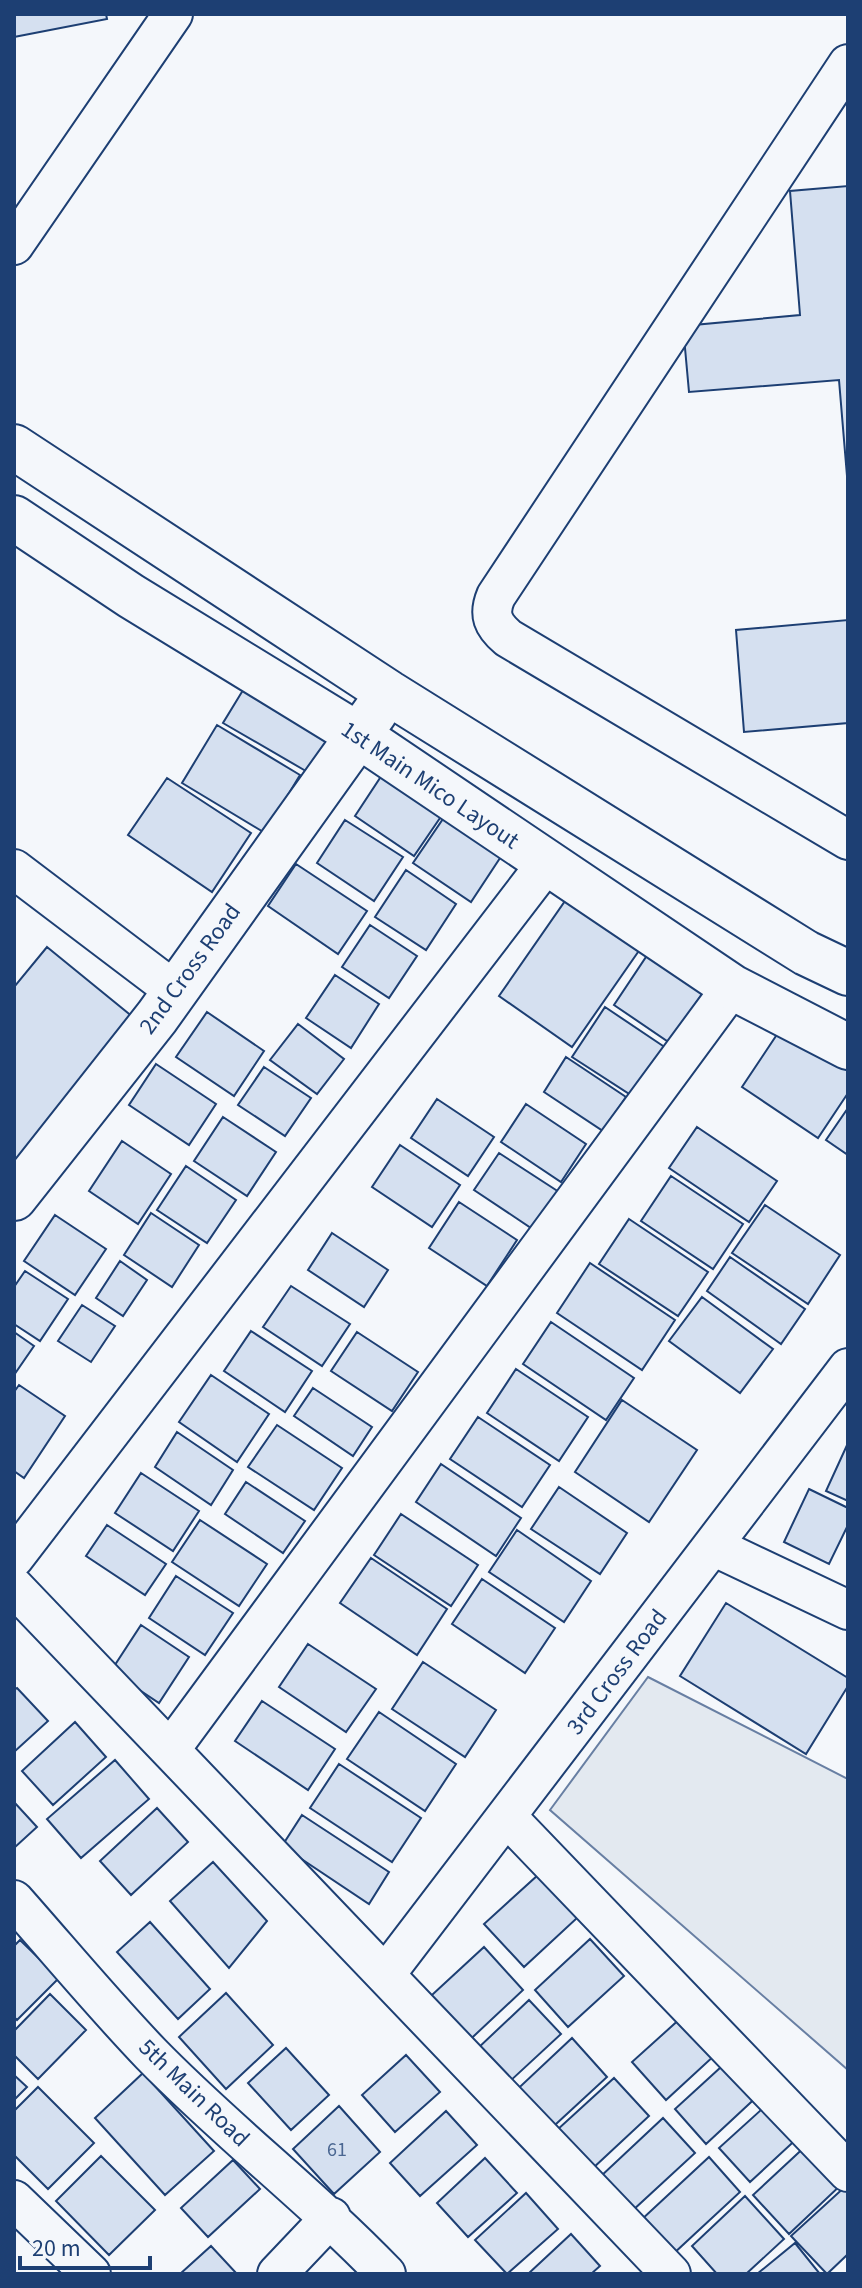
<svg xmlns="http://www.w3.org/2000/svg" width="862" height="2288" font-family="'Source Sans 3',sans-serif">
<style>
.green{fill:#e3e9f0;stroke:#687fa3;stroke-width:2}
.building{fill:#d5e0f0;stroke:#1d3f73;stroke-width:2}
.lines{fill:none;stroke-linecap:round;stroke-linejoin:round}
.minor-casing{stroke:#1d3f73;stroke-width:42}
.tertiary-casing{stroke:#1d3f73;stroke-width:48}
.minor{stroke:#f4f7fb;stroke-width:38}
.tertiary{stroke:#f4f7fb;stroke-width:44}
.labels{text-anchor:middle;dominant-baseline:central;stroke-width:6;stroke-linejoin:round;paint-order:stroke}
.number-label{font-size:20px;fill:#4b6792}
.street-label{font-size:24px;fill:#1d3f73;stroke:#f4f7fb}
</style>
<rect width="100%" height="100%" fill="#f4f7fb"/>
<!-- green -->
<path class="green" d="M648,1677L848,1779V2070L550,1810Z"/>
<!-- building -->
<path class="building" d="M14,14H106L107,19L14,37Z
M848,186V488L839,380L689,392L683,326L800,315L790,191Z
M848,620V723L744,732L736,630Z
M251,677L339,728L311,774L223,723Z
M217,725L300,775L265,833L182,783Z
M382,775L442,815L414,856L355,816Z
M167,778L251,833L212,892L128,835Z
M445,816L502,855L471,902L413,863Z
M345,820L403,857L374,901L317,863Z
M296,864L367,911L338,954L268,906Z
M406,870L456,904L426,950L375,917Z
M572,891L645,942L572,1047L499,996Z
M370,925L417,956L389,998L342,967Z
M47,947L139,1022L14,1176V987Z
M650,951L706,988L670,1043L614,1005Z
M335,975L379,1004L351,1048L306,1018Z
M605,1007L666,1048L634,1097L572,1057Z
M207,1012L264,1051L234,1096L176,1057Z
M786,1021L848,1063V1093L818,1138L742,1087Z
M298,1024L344,1059L317,1094L270,1060Z
M566,1057L626,1097L603,1131L544,1092Z
M156,1064L216,1104L189,1145L129,1105Z
M264,1067L311,1098L285,1136L238,1105Z
M437,1099L494,1137L468,1176L411,1138Z
M526,1104L586,1144L561,1182L501,1142Z
M848,1108V1155L826,1140Z
M223,1117L276,1152L247,1196L194,1161Z
M697,1127L777,1181L749,1222L669,1168Z
M122,1141L171,1174L138,1224L89,1191Z
M400,1145L460,1185L432,1227L372,1187Z
M499,1153L559,1192L534,1230L474,1190Z
M186,1166L236,1200L207,1243L157,1210Z
M671,1176L743,1224L713,1269L641,1221Z
M459,1202L517,1240L487,1286L429,1248Z
M765,1205L840,1255L808,1304L732,1253Z
M151,1213L199,1245L172,1287L124,1255Z
M55,1215L106,1249L75,1295L24,1261Z
M629,1219L708,1272L678,1316L599,1264Z
M332,1233L388,1270L364,1307L308,1270Z
M730,1257L805,1309L781,1344L707,1291Z
M120,1261L147,1280L123,1316L96,1298Z
M590,1263L675,1320L642,1370L557,1313Z
M25,1271L68,1299L40,1341L14,1324V1287Z
M291,1286L350,1324L322,1366L263,1327Z
M702,1297L773,1349L740,1393L669,1341Z
M82,1305L115,1326L91,1362L58,1341Z
M551,1322L634,1378L606,1420L523,1364Z
M251,1331L312,1371L285,1412L224,1371Z
M14,1332L34,1346L14,1375Z
M357,1332L418,1372L392,1411L331,1371Z
M516,1369L588,1417L559,1461L487,1413Z
M211,1375L269,1414L237,1462L179,1422Z
M19,1385L65,1416L24,1478L14,1471V1392Z
M313,1388L372,1427L353,1456L294,1416Z
M622,1400L697,1450L649,1522L575,1472Z
M478,1417L550,1465L522,1507L450,1459Z
M277,1425L342,1468L314,1510L248,1467Z
M177,1432L233,1470L211,1505L155,1467Z
M848,1443V1501L826,1491Z
M441,1464L521,1518L496,1556L416,1502Z
M141,1473L199,1511L173,1551L115,1513Z
M246,1482L305,1521L283,1553L225,1514Z
M559,1487L627,1533L600,1574L531,1529Z
M809,1489L848,1508V1525L829,1564L784,1542Z
M401,1514L478,1565L451,1606L374,1555Z
M200,1520L267,1564L239,1606L172,1562Z
M107,1525L166,1564L145,1595L86,1556Z
M517,1530L591,1581L564,1622L489,1572Z
M371,1558L447,1609L417,1655L340,1603Z
M176,1576L233,1613L205,1655L149,1618Z
M482,1579L555,1628L525,1673L452,1624Z
M726,1603L848,1678V1686L806,1754L680,1676Z
M141,1625L189,1657L159,1703L111,1671Z
M308,1644L376,1689L346,1732L279,1687Z
M423,1662L496,1710L465,1757L392,1709Z
M17,1688L48,1721L14,1752V1690Z
M262,1701L335,1749L308,1790L235,1741Z
M379,1712L456,1764L425,1811L347,1759Z
M75,1722L106,1757L53,1805L22,1771Z
M115,1760L149,1799L81,1858L47,1819Z
M339,1764L421,1818L392,1862L310,1808Z
M14,1802L37,1827L14,1848Z
M157,1808L188,1842L131,1895L100,1861Z
M302,1815L389,1872L369,1904L282,1846Z
M213,1862L267,1921L229,1968L170,1901Z
M538,1875L577,1918L524,1967L484,1924Z
M150,1922L210,1989L178,2019L117,1952Z
M590,1939L624,1976L568,2027L535,1990Z
M20,1940L59,1978L17,2020L14,2017V1946Z
M484,1947L523,1990L460,2049L420,2006Z
M226,1993L273,2045L226,2089L179,2037Z
M50,1994L86,2030L38,2079L14,2055V2031Z
M529,2000L561,2034L508,2083L477,2049Z
M682,2017L716,2054L666,2100L632,2062Z
M572,2038L607,2077L543,2136L508,2098Z
M286,2048L329,2095L291,2130L248,2083Z
M406,2055L440,2092L395,2132L362,2095Z
M732,2057L763,2091L706,2144L675,2109Z
M143,2073L214,2151L165,2195L95,2118Z
M14,2075L27,2087L14,2100Z
M614,2078L649,2116L592,2169L557,2130Z
M38,2087L94,2143L48,2189L14,2155V2111Z
M772,2100L803,2133L750,2182L719,2148Z
M339,2106L380,2152L334,2194L293,2149Z
M446,2111L477,2145L420,2196L390,2163Z
M663,2118L695,2153L632,2211L600,2177Z
M809,2143L844,2182L789,2234L753,2195Z
M101,2156L155,2210L109,2255L56,2201Z
M709,2157L740,2192L672,2255L640,2221Z
M485,2158L517,2193L468,2237L437,2203Z
M233,2160L260,2189L208,2237L181,2208Z
M848,2184V2254L827,2274L791,2236Z
M526,2193L558,2229L507,2274L475,2240Z
M745,2196L784,2239L746,2274H717L692,2246Z
M571,2234L600,2266L591,2274H528Z
M795,2243L820,2274H757Z
M211,2246L237,2274H180Z"/>
<g class="lines">
<!-- minor casing -->
<g class="minor-casing">
<path id="minor" d="M848,64L496,596C488,615 493,625 508,638L848,840
M14,245L173,14
M14,869L175,991
M713,1546L848,1610
M14,1558L546,864
M14,1587L671,2274
M170,1750L732,987
M507,1817L848,2172
M14,1900C60,1952 104,2005 151,2054C226,2131 312,2197 386,2274
M385,1975L848,1368
M14,2200L91,2274
M277,2274L331,2217"/>
</g>
<!-- tertiary casing -->
<g class="tertiary-casing">
<path id="tertiary" d="M14,447L389,693L806,953L848,973
M14,518L131,596L358,735L732,987L848,1047
M14,1198L157,1017L375,712"/>
</g>
<!-- minor -->
<use href="#minor" class="minor"/>
<!-- tertiary -->
<use href="#tertiary" class="tertiary"/>
</g>
<g class="labels">
<!-- number labels -->
<g class="number-label">
<text x="337" y="2150">61</text>
</g>
<!-- street labels -->
<g class="street-label">
<text transform="translate(430 785) rotate(34)">1st Main Mico Layout</text>
<text transform="translate(190 969) rotate(-54)">2nd Cross Road</text>
<text transform="translate(617 1672) rotate(-53)">3rd Cross Road</text>
<text transform="translate(194 2093) rotate(44)">5th Main Road</text>
</g>
</g>
<!-- border -->
<rect width="862" height="2288" fill="none" stroke="#1d3f73" stroke-width="32"/>
<!-- scale -->
<path d="M20 2256v12h130v-12" fill="none" stroke="#1d3f73" stroke-width="4"/>
<text x="32" y="2256" font-size="24" fill="#1d3f73" stroke="#f4f7fb" stroke-width="6" paint-order="stroke">20 m</text>
</svg>
